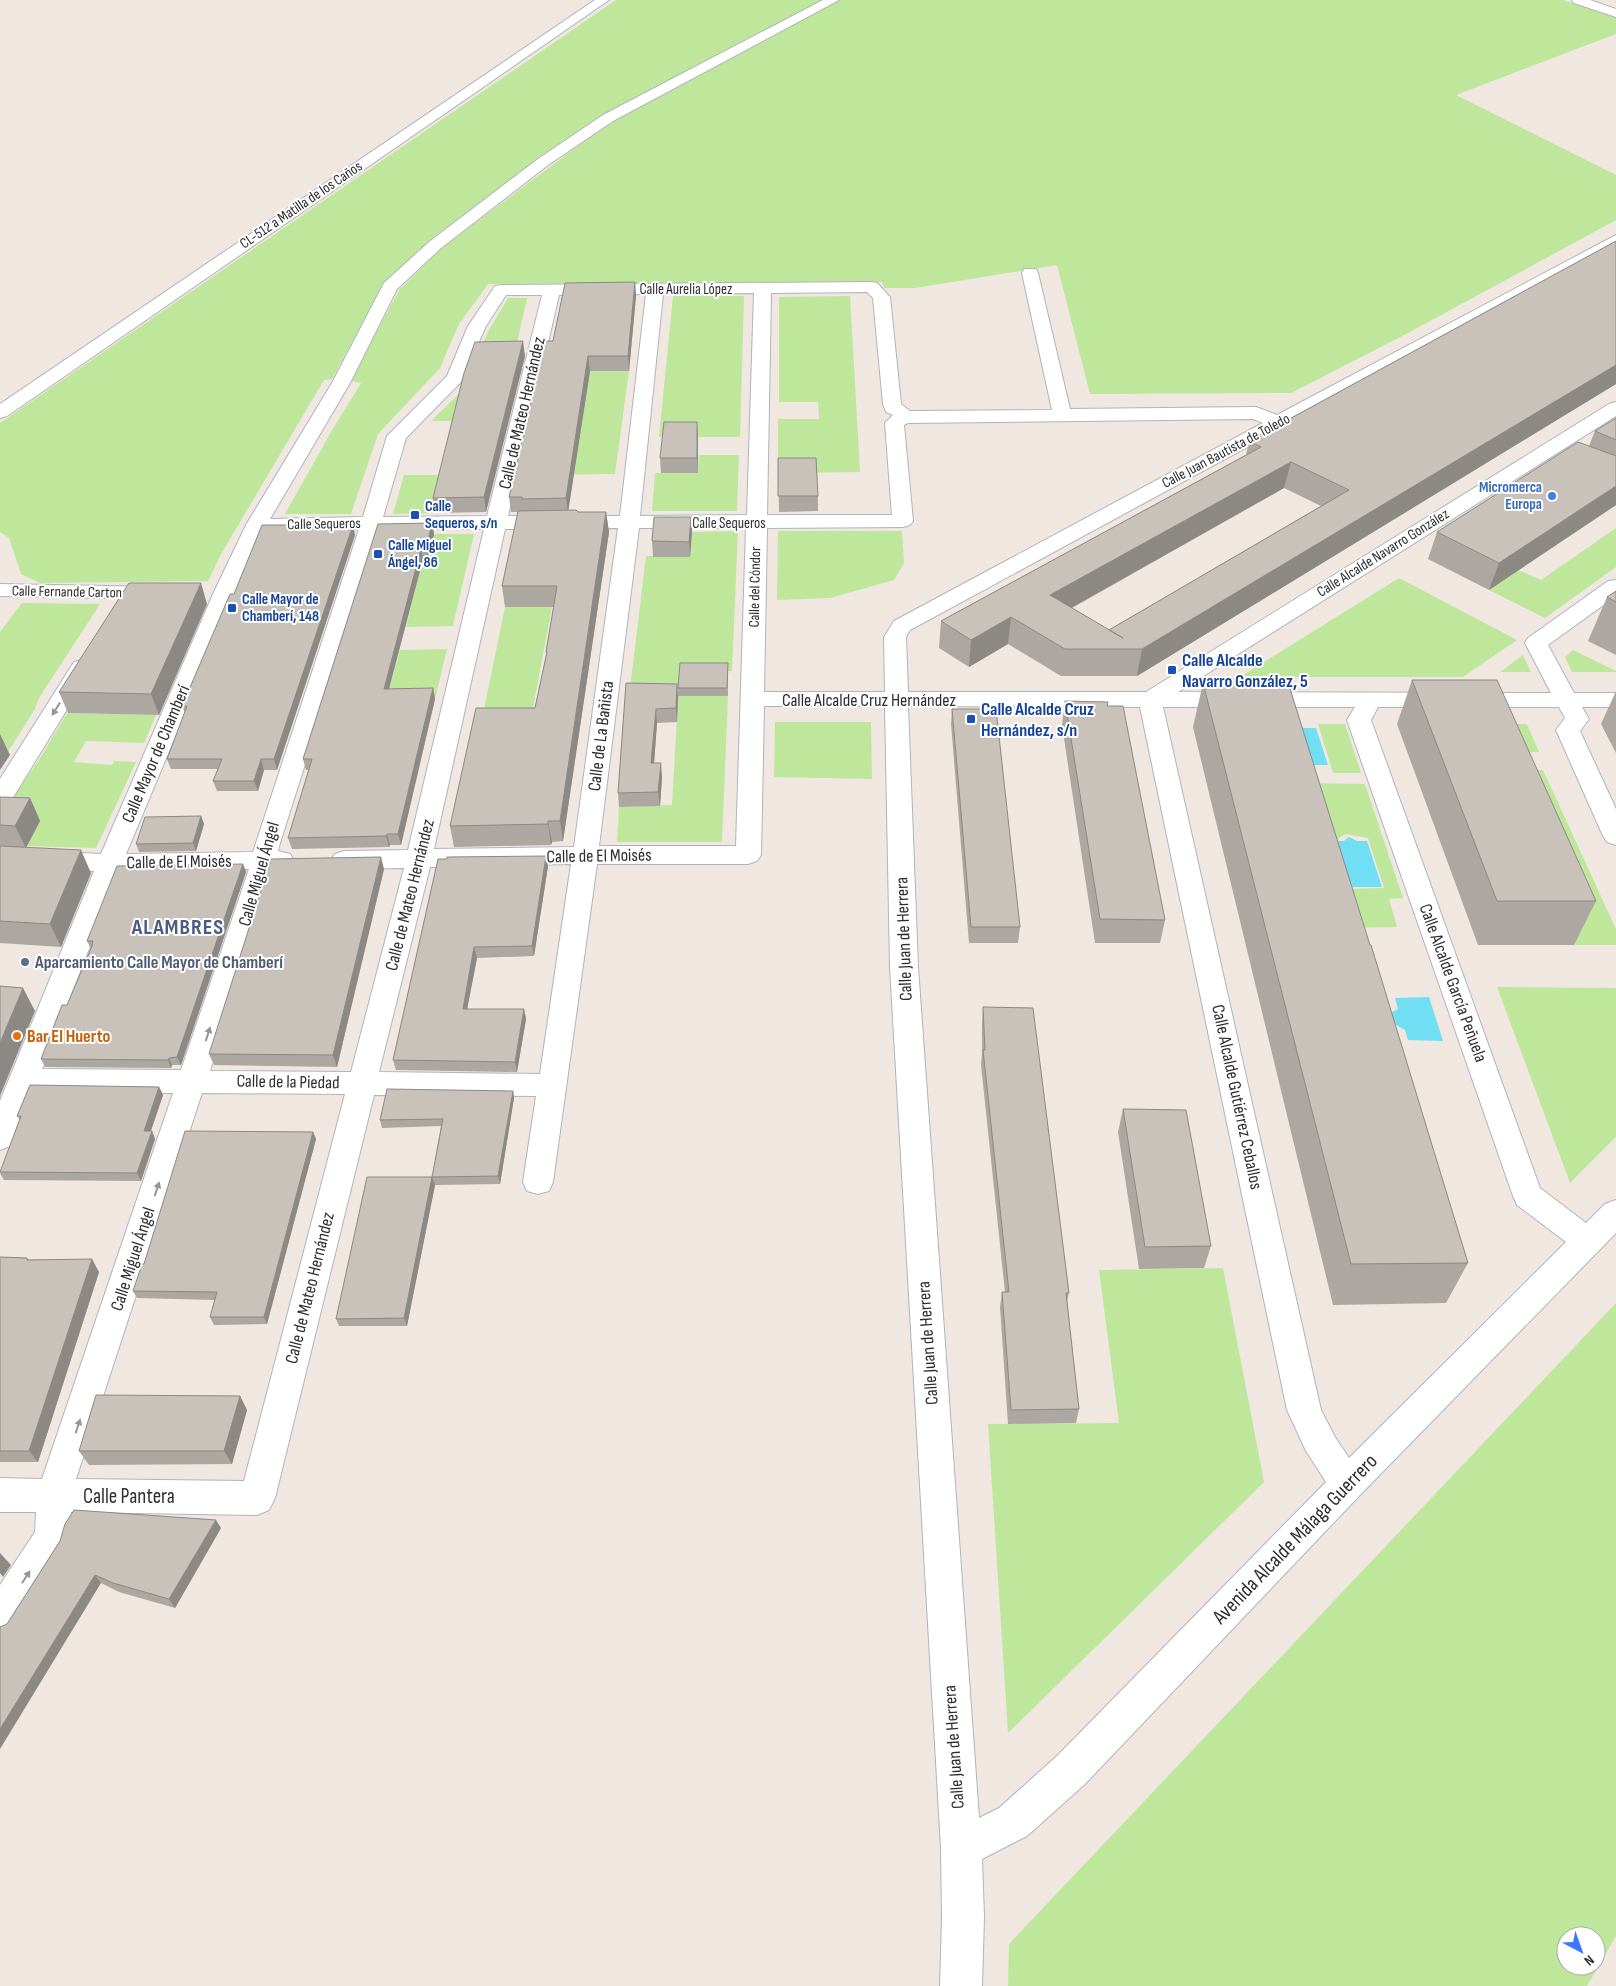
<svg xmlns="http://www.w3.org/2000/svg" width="1616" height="1986" font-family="'Sofia Sans Condensed',sans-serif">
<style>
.green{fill:#bee79c;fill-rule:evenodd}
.water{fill:#71dff3}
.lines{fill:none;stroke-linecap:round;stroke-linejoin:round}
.street-casing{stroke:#b0b4be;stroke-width:2}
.secondary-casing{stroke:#b0b4be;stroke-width:2}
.street{fill:#fff;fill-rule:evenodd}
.secondary{fill:#fff;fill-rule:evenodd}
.wall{fill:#aca7a1;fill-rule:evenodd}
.shaded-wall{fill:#8c8883}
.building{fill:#c8c2bb;stroke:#8c8883;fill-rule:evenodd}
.oneway{fill:#969696}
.shop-dot{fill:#3f7fe0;stroke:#fff;stroke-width:2}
.transit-dot{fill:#1a4fb4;stroke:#fff;stroke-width:2}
.service-dot{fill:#5c6f8a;stroke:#fff;stroke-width:2}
.food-dot{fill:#e8710a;stroke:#fff;stroke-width:2}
.labels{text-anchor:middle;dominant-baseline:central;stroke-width:4;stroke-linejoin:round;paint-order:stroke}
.far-street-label{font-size:15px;fill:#2e2e2e;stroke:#fff}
.far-shop-label{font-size:15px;font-weight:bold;fill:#366cbe;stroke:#fff;text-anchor:end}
.far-transit-label{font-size:15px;font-weight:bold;fill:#164399;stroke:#fff;text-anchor:start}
.street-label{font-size:18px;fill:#2e2e2e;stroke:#fff}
.transit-label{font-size:18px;font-weight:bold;fill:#164399;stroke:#fff;text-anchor:start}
.service-label{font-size:18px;font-weight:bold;fill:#4e5e75;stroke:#fff;text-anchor:start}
.food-label{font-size:18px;font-weight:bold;fill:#c56008;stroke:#fff;text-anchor:start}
.near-street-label{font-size:21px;fill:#2e2e2e;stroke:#fff}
.district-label{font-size:22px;font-weight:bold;letter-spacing:1px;fill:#4b5b81;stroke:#fff}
</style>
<rect width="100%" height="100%" fill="#efe7e0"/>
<!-- green -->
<path class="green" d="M616,0H823L679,77L625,103L572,137L418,250L378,294L332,379L324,380L220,556L208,581L40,583L21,574L9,538L0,532V423Z
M838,0H1563L1616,18V34L1456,95L1616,175V220L1408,333L1291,393L1090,394L1057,265L915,288H884L882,282L488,284L459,324L440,368L378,434L351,514H285L331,432L361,383L349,381L400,289L443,247L603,127Z
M673,296H744L740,437H659Z
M850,296L860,472L778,473V419H819L818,402H779V297Z
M508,298H527L514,356H477L490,328Z
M590,371H629L615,474L533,475L579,438Z
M465,388L499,421H431Z
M699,455H739L737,511H652L655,473H698Z
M404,475H446L436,513L393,514Z
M1616,528V567L1545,618L1489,590L1518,570L1541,580Z
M738,531L732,671H680L678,696H728L722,842H617L619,807L672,805L678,698L629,697L646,556L690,557L692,532Z
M778,531H902L904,563L894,580L830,598L777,600Z
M434,534H474L453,626L406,627L417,581L379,560L428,559Z
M1399,578L1517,640L1463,677H1240Z
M22,603L100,604L39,698L35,709L6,755H0V632Z
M505,607H552L529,729H480Z
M447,649L435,699L386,700L400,650Z
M1573,650L1616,671V672H1572L1565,657Z
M1523,655L1531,672H1500Z
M67,713L156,715L144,743L86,741L74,762L112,765L114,761L136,762L96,848L27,846L40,821L0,815L39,760Z
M775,722H871L872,779L774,777Z
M1318,724H1345L1361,773H1333Z
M1480,724H1527L1539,752H1492Z
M1543,770L1616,929V945H1574L1500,771Z
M1294,783L1365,784L1403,898L1389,899L1397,927L1335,928ZM1346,834L1368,838L1384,888L1343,889L1329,839H1337Z
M1497,987L1616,988V1137L1570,1183Z
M1223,1268L1264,1482L1008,1733L988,1424L1119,1423L1099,1270Z
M1616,1303V1936L1587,1986H1008L1009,1944ZM1566,1936H1596V1966H1566Z"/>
<!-- water -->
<path class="water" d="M1288,728H1316L1328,765H1299Z
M1349,837L1357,841H1367L1382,887H1348L1334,841H1344Z
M1429,997L1443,1041L1408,1040L1405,1030L1393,1023L1389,1016L1392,1012L1398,1009L1395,998Z"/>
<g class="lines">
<!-- street casing -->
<g class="street-casing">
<path id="street" d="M823,0H839L613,121L548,165L441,248L397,289L350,383L270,519L363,517L387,436L447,376L468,326L495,286L501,285L871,282L877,283L890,297L901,404L910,411L1052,410L1022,273L1024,269H1036L1038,273L1070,409L1256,407L1277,415L1616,235V247L910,630L906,637L908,692H1146L1609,404L1616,402V416L1178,692L1551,693L1525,643L1528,638L1608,581L1616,580V596L1548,645L1574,693H1616V707H1582L1589,719L1580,731L1616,809V845L1607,842L1603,836L1556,730L1565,718L1559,707H1378L1371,720L1540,1188L1586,1223L1605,1204L1616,1200V1233L1360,1495L1085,1784L1027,1836L982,1859L984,1917L982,1986H940L942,1917L941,1848L890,967L885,706H764L761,855L757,861L748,864H597L553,1182L549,1191L538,1194L527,1191L523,1182L536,1096L374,1095L275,1498L269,1510L257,1515L71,1512L70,1537L65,1549L13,1631L0,1636V1585L35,1532L36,1512H0V1478L42,1479L173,1093L33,1091L10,1146L0,1150V1101L94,871L0,867V849L101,854L213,594L246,525L332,383L384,283L429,242L538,159L603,115ZM867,292L873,298L883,404L886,412L893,415L885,423L892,515H767L771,293ZM754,293L747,515L640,516L663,294ZM646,294L620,516H508L559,295ZM506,295H542L487,516L383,517L406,438L461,382L486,326ZM1253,419L1263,423L894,621L884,637L885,692H764L767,528L903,527L910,525L913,521L904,425L908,423ZM618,528L574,847L434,849L505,529ZM639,528H746L736,846H599ZM359,529L253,852L126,854L235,594L264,531ZM380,529H484L408,850L344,851L335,854L331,860L335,866L344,869L404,868L351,1072L210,1071L274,869L290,866L294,860L290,854L278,851L280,843ZM908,706L1140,707L1287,1410L1306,1451L1326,1482L1057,1756L999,1808L979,1818L918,967ZM1163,707H1355L1347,720L1513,1196L1517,1205L1566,1242L1349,1458L1335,1437L1321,1410ZM571,864L540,1074L379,1072L430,867ZM249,869L181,1070L42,1069L119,872ZM202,1093L345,1094L244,1481L76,1479Z
M0,584L160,587L168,588L171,593L168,598L160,599L0,596Z
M82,660L90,662L93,667L9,804L0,806V779L74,662Z"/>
</g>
<!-- secondary casing -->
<g class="secondary-casing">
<path id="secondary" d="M595,0H609L7,416L0,418V404Z
M1572,0H1590L1616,9V17L1574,3Z"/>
</g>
<!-- street -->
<use href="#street" class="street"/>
<!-- secondary -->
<use href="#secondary" class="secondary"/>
</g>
<!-- wall -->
<path class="wall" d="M1616,241V384L1137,676H1061L1008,644L969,667L939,648L941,621L1246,455L1249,441ZM1284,488L1321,506L1109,630L1072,608Z
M635,282L636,296L629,371H590L568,510L578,512H606L609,532L563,841L552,842L551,845L454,847L450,826L535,708L546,656V652L554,607H505L502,586L518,512H511L509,497L553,341Z
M525,356L486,512L436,513L433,498Z
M1616,418V505L1489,590L1428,559L1437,532L1589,446L1595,431Z
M698,437V473H661L660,458Z
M778,458L818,496V511L779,512Z
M432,523L434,534L428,559H423L389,689L433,688L435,699L401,845H390L389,847L292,849L288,838L309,770H306L303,759Z
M692,532L690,557H653L652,541Z
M355,535L277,770H264L258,791H217L213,781L218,769H171L167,759L185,713L182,706L234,594Z
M1616,591V655L1588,641L1607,597Z
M207,604L159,715L68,713L59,692Z
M728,663V696H678V688Z
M1223,679H1287L1468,1263L1446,1303L1333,1305L1193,727L1203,683H1222Z
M1412,680L1596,901L1574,945H1478L1397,724Z
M626,683L677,684L678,698L677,722L657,723L654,763L662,777L660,806L619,807L618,793Z
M1616,691V753L1601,724Z
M1065,701L1108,706L1165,920L1160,943H1095L1062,725Z
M952,709L1020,927L1018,943H969L951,724Z
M0,797L30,798L40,821L26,847L91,873L61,947L0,943Z
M201,816L204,824L196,851L139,852L136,844Z
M438,859L548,866L534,956L477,958L467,1009H524L526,1019L517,1072L396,1070L393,1060Z
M243,864L246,872L181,1065H172L171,1068L45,1067L41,1059L67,1005L91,949L87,941Z
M384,869L337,1067L214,1065L209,1054Z
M983,1007L1069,1293L1067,1301L1079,1409L1076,1423L1008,1424L1000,1307L1002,1292H1005L981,1065L982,1052V1023Z
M159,1087L163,1095L151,1131H152L155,1139L141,1181L4,1180L0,1173L20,1120L17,1116Z
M513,1091L514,1098L500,1184L435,1185L407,1326H339L336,1319L432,1177L441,1126L382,1128L380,1120Z
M1123,1109L1211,1246L1204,1268L1139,1269L1118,1132Z
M313,1132L316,1139L267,1324L214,1325L210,1317L215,1300L137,1298L133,1291L144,1264Z
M0,1257L27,1258L29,1260L99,1272L38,1462H0Z
M240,1396L247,1410L232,1464L89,1465L79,1451Z
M221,1528L175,1608L119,1592L101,1583L7,1624L60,1541Z"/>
<!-- shaded-wall -->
<path class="shaded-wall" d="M635,282L636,296L629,371L628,356Z
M523,341L525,356L486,512L484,497Z
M588,356L590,371L568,513L566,498Z
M1616,365V384L1137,676L1142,649Z
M697,422L698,437V473L697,458Z
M1291,462L1284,488L1046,622L1050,595Z
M1616,486V505L1489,590L1499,563Z
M606,512L609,532L563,841L560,821Z
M691,517L692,532L690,557L689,542Z
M432,523L434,534L428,559L426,549Z
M353,525L355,535L277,770L274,759Z
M421,549L423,559L386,700L384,689Z
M201,583L207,604L159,715L151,694Z
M1011,617L1008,644L969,667L971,640Z
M677,684L678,698L677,722L676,708Z
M433,688L435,699L401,845L398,834Z
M656,709L657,723L653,777L651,763Z
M0,734L10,755L0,770Z
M261,759L264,770L258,791L254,781Z
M661,763L662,777L660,806L658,792Z
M30,798L40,821L26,848L15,826Z
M201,816L204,824L196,851L193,843Z
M548,821L552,842L551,845L548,824Z
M387,834L390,845L389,847L386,836Z
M81,850L91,873L61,947L50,924Z
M546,856L548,866L534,956L532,946Z
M381,857L384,869L337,1067L333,1055Z
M243,864L246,872L181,1065L177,1057Z
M474,947L477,958L465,1020L463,1009Z
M23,988L35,1011L0,1096V1043Z
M524,1009L526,1019L517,1072L515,1062Z
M169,1058L172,1065L171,1068L168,1060Z
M159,1087L163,1095L148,1139L144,1131Z
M513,1091L514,1098L500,1184L498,1176Z
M152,1131L155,1139L141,1181L137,1173Z
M313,1132L316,1139L267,1324L264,1317Z
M432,1177L435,1185L407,1326L404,1318Z
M92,1259L99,1272L38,1462L29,1451Z
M240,1396L247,1410L232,1464L224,1451Z
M216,1520L221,1528L175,1608L169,1599Z
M0,1553L11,1565L3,1577L0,1573Z
M95,1575L101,1583L0,1749V1729Z"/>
<!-- building -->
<path class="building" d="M1616,241V365L1142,649H1065L1011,617L971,640L941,621L1261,447L1249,441ZM1291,462L1349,490L1109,630L1123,638L1050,595Z
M635,282L628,356H588L566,498L522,499V497H509L545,341H553L565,283Z
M523,341L484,497L433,498L464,373L475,342Z
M1616,418V440L1595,431Z
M664,422H697V458H660Z
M1578,442L1616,456V486L1499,563L1437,532Z
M778,458H816L818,496H778Z
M576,510L578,512H606L560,821H548V824L450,826L476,708H535L547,652H546L557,586H502L518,511Z
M654,517H691L689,542L652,541Z
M432,523L426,549H421L384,689L433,688L398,834H387L386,836L288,838L312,759H303L378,524Z
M262,525H353L274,759H261L254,781H213L222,759H167L187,706H182L230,594H234Z
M129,583H201L151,694L59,692Z
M1616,591V602L1607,597Z
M680,663H728L727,688H678Z
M1223,679H1287L1370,945H1371L1468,1263L1351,1264L1203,683H1230Z
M1412,680H1497L1596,901H1497Z
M626,683L677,684L676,708L656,709L651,763H661L658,792L618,793Z
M1065,701L1108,702L1107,706H1123L1165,920L1100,919Z
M952,709H996L1020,927H971Z
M0,797L30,798L15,826L0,825Z
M201,816L193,843L136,844L145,817Z
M0,846L81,850L50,924L0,921Z
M546,856L532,946L474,947L463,1009H524L515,1062L393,1060L438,859H447V857Z
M381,857L333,1055L209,1054L271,859Z
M243,864L177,1057L169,1058L168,1060L41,1059L62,1005H67L92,946L93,941H87L117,866Z
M0,986L23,988L0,1043Z
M983,1007L1033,1008L1069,1293H1066L1079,1409L1011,1410L1002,1292H1009L983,1050H985Z
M30,1085L159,1087L144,1131H152L137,1173L0,1172L21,1116H17Z
M387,1089L513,1091L498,1176L432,1177L443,1119L380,1120Z
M1123,1109L1186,1110L1211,1246L1145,1247Z
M185,1131L313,1132L264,1317H210L217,1292L133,1291L142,1264H144Z
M367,1177H432L404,1318L336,1319Z
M0,1257L27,1258V1260L92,1259L29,1451H0Z
M96,1395L240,1396L224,1451H79Z
M74,1510L216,1520L169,1599L113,1583L95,1575L0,1729V1627L7,1624L60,1541L65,1524Z"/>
<!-- one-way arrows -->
<defs><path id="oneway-solid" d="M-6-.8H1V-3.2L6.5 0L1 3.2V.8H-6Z" transform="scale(1.25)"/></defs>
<g class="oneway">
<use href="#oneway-solid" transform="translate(56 709) rotate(122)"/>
<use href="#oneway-solid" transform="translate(208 1034) rotate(-72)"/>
<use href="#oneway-solid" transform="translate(157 1189) rotate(-72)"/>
<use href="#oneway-solid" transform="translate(78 1426) rotate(-72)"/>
<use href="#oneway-solid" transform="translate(26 1577) rotate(-57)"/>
</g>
<!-- markers -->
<circle class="shop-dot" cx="1552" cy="496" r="5"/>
<g class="transit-dot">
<rect x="410" y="510" width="10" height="10" rx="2.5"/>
<rect x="373" y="549" width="10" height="10" rx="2.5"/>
<rect x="227" y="603" width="10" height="10" rx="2.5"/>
<rect x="1167" y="665" width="10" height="10" rx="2.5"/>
<rect x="966" y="714" width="10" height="10" rx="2.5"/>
</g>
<circle class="service-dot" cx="25" cy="962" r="5"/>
<circle class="food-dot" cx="17" cy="1036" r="5"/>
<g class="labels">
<!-- far-street labels -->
<g class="far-street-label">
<text transform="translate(301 205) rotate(-34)">CL-512 a Matilla de los Caños</text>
<text x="686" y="289">Calle Aurelia López</text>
<text transform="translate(1226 451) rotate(-28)">Calle Juan Bautista de Toledo</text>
<text x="729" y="523">Calle Sequeros</text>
<text transform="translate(324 524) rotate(-1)">Calle Sequeros</text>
<text transform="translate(1383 553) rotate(-32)">Calle Alcalde Navarro González</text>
<text transform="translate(755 587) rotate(-89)">Calle del Cóndor</text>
<text transform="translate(67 592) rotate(1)">Calle Fernande Carton</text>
</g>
<!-- far-shop labels -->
<g class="far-shop-label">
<text x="1542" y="487">Micromerca<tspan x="1542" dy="17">Europa</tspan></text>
</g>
<!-- far-transit labels -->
<g class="far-transit-label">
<text x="425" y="506">Calle<tspan x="425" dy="17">Sequeros, s/n</tspan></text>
<text x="388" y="545">Calle Miguel<tspan x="388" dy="17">Ángel, 86</tspan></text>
<text x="242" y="599">Calle Mayor de<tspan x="242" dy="17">Chamberí, 148</tspan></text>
</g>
<!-- street labels -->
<g class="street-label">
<text transform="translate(522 413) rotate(-77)">Calle de Mateo Hernández</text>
<text x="869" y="700">Calle Alcalde Cruz Hernández</text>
<text transform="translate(601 736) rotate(-83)">Calle de La Bañista</text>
<text transform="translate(156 754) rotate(-67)">Calle Mayor de Chamberí</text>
<text transform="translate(599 856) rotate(-1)">Calle de El Moisés</text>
<text transform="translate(179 862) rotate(-1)">Calle de El Moisés</text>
<text transform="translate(259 874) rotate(-74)">Calle Miguel Ángel</text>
<text transform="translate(410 895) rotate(-76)">Calle de Mateo Hernández</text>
<text transform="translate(904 939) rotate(-92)">Calle Juan de Herrera</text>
<text transform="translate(1453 983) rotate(70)">Calle Alcalde García Peñuela</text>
<text transform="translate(288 1082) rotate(1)">Calle de la Piedad</text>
<text transform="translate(1237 1097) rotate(78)">Calle Alcalde Gutiérrez Ceballos</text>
<text transform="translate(133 1259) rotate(-72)">Calle Miguel Ángel</text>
<text transform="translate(310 1288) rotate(-76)">Calle de Mateo Hernández</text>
<text transform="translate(928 1343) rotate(-94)">Calle Juan de Herrera</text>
<text transform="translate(954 1747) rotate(-94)">Calle Juan de Herrera</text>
</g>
<!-- transit labels -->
<g class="transit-label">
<text x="1182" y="660">Calle Alcalde<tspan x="1182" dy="21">Navarro González, 5</tspan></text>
<text x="981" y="709">Calle Alcalde Cruz<tspan x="981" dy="21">Hernández, s/n</tspan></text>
</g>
<!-- service labels -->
<g class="service-label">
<text x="35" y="962">Aparcamiento Calle Mayor de Chamberí</text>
</g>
<!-- food labels -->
<g class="food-label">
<text x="27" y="1036">Bar El Huerto</text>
</g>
<!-- near-street labels -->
<g class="near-street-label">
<text x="129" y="1496">Calle Pantera</text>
<text transform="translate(1295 1539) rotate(-46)">Avenida Alcalde Málaga Guerrero</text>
</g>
<!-- district labels -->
<g class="district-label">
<text x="178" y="927">ALAMBRES</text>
</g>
</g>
<!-- north arrow -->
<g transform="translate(1581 1951) rotate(139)"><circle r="24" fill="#ffffff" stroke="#ababab"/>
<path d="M0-4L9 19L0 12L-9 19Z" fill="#3d77ff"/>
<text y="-8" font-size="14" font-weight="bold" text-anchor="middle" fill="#2e2e2e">N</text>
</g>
</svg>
